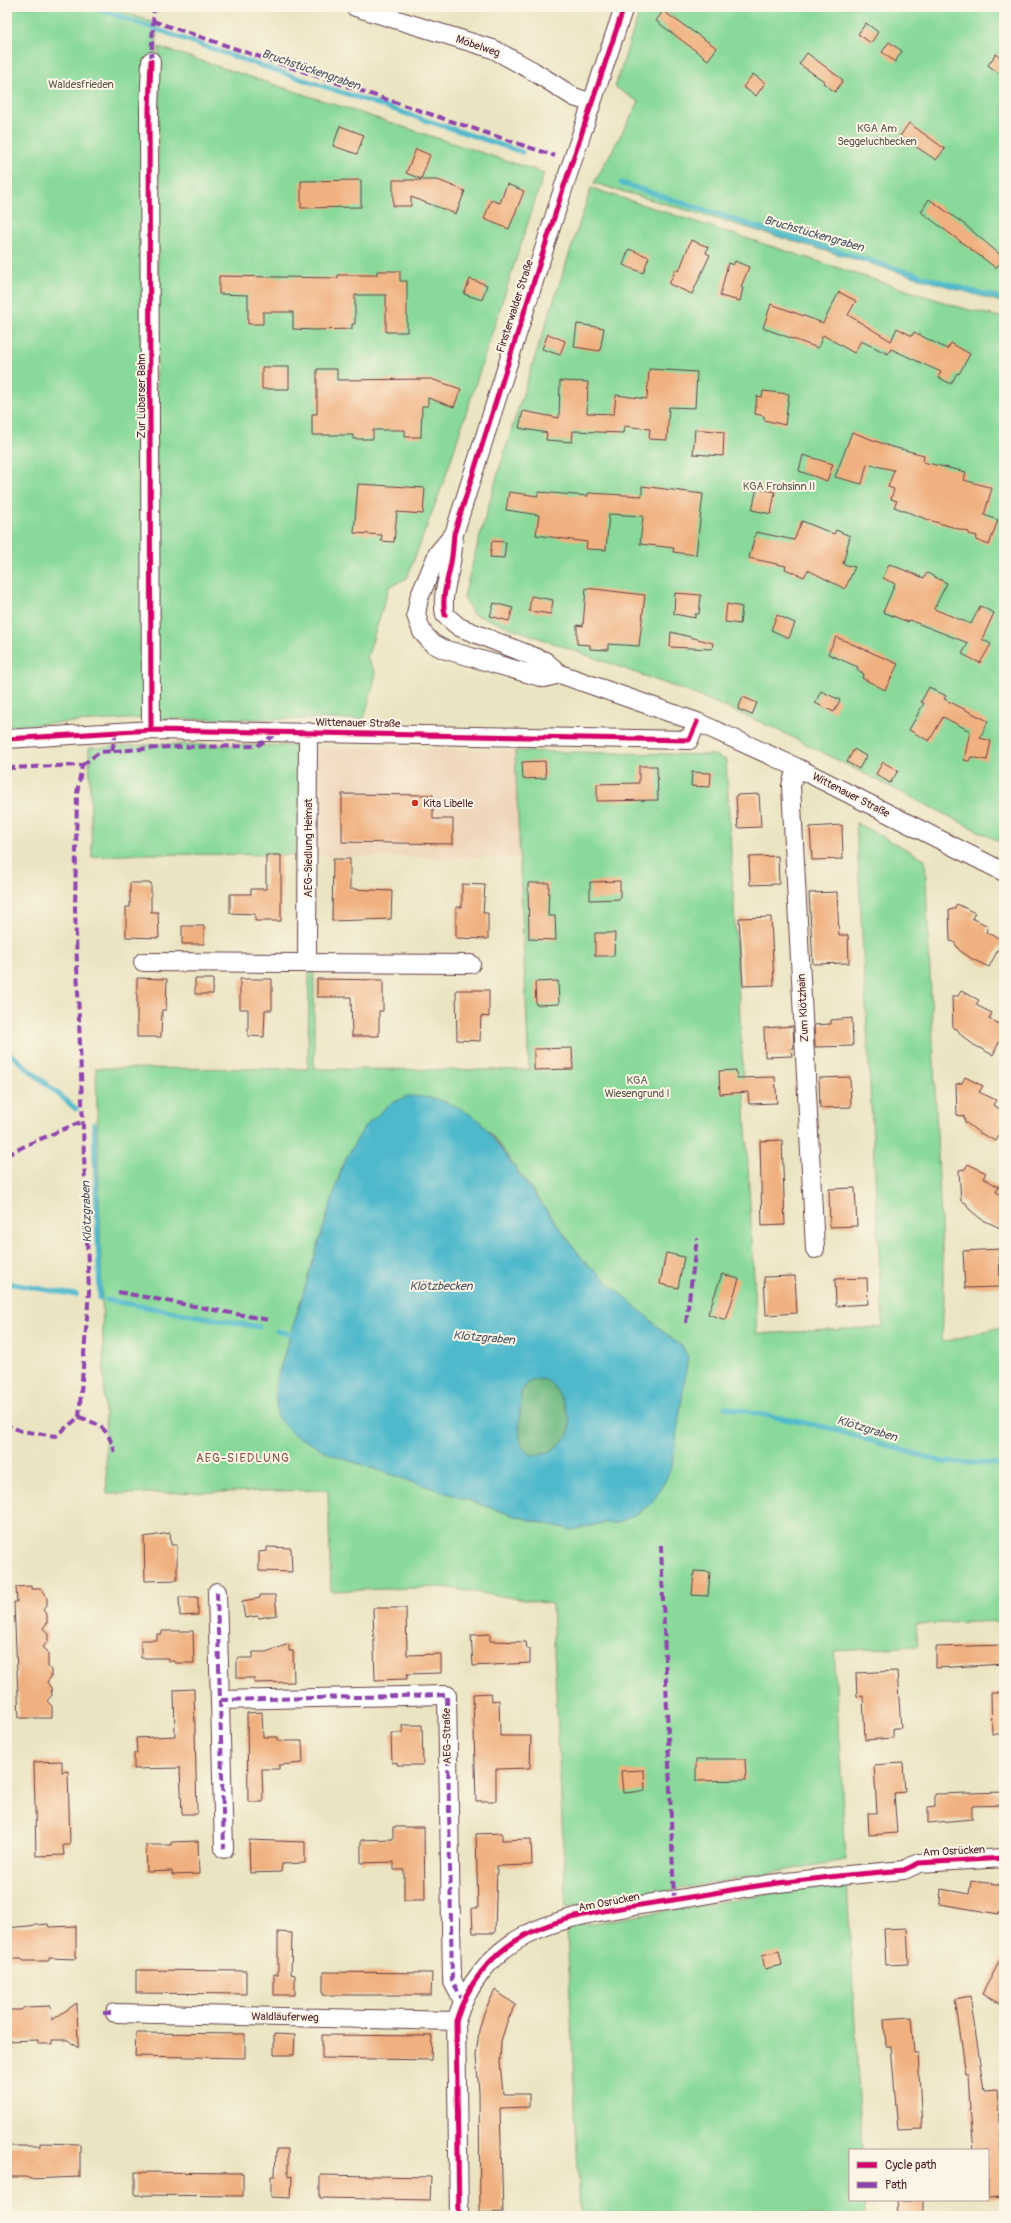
<svg xmlns="http://www.w3.org/2000/svg" width="1011" height="2223" font-family="Pangolin,sans-serif">
<style>
.built{fill:#efd6bb}
.green{fill:#88d99a;stroke:#697c62;fill-rule:evenodd}
.forest{fill:#6eb982;stroke:#5c6c56}
.water{fill:#4fb9cc;stroke:#4c6c7c;fill-rule:evenodd}
.lines{fill:none;stroke-linecap:round;stroke-linejoin:round}
.stream{stroke:#4fb9cc;stroke-width:5}
.building{fill:#f0b07f}
.minor-casing{stroke:#623d42;stroke-width:20}
.minor{stroke:#fff;stroke-width:18}
.quiet{stroke:#8e44ad;stroke-width:4;stroke-dasharray:8 4;stroke-linecap:butt}
.cycleway-casing{stroke:#fcf5e5;stroke-width:8}
.cycleway{stroke:#d6006c;stroke-width:5}
.poi-dot{fill:#c8321e;stroke:#fcf5e5;stroke-width:1.5}
.labels{text-anchor:middle;dominant-baseline:central;stroke-width:4;stroke-linejoin:round;paint-order:stroke}
.street-label{font-size:11px;fill:#4a1f2b;stroke:#fcf5e5}
.park-label{font-size:11px;fill:#5d574c;stroke:#fcf5e5}
.poi-label{font-size:11px;fill:#4a1f2b;stroke:#fcf5e5;text-anchor:start}
.water-label{font-size:12px;font-style:italic;fill:#4c5563;stroke:#fcf5e5}
.neighbourhood-label{font-size:12px;letter-spacing:1px;fill:#845248;stroke:#fcf5e5}
</style>
<rect width="100%" height="100%" fill="#fcf5e5"/>
<filter id="ink" filterUnits="userSpaceOnUse"><feTurbulence type="fractalNoise" baseFrequency=".025" numOctaves="2"/><feDisplacementMap in="SourceGraphic" scale="8" xChannelSelector="R" yChannelSelector="G"/><feConvolveMatrix kernelMatrix="1 2 1 2 8 2 1 2 1" color-interpolation-filters="sRGB"/></filter>
<filter id="wash" filterUnits="userSpaceOnUse"><feTurbulence type="fractalNoise" baseFrequency=".012" numOctaves="4" result="noise"/><feDisplacementMap in="SourceGraphic" scale="16" xChannelSelector="R" yChannelSelector="G"/><feGaussianBlur stdDeviation="0.9" result="paint"/><feColorMatrix in="noise" values="0 0 0 0 0 0 0 0 0 0 0 0 0 0 0 0 0 1.4 0 .05"/><feComposite in="paint" operator="in"/></filter>
<g filter="url(#wash)">
<rect width="100%" height="100%" fill="#ebe4c2"/>
<!-- built -->
<path class="built" d="M312,747L515,751L520,858L312,856Z"/>
<!-- green -->
<path class="green" d="M7,7H111L157,24L144,718L7,726Z
M641,7H1004V303L594,183L639,102L615,87Z
M159,47L544,173L444,481L407,578L389,587L367,658L376,674L364,719H155Z
M591,188L962,308L1004,318V844L774,728L697,695L473,614L464,597C498,458 547,324 591,188Z
M164,744L302,746V855L142,854L92,857L89,748Z
M515,751L714,755L726,760L757,1334L883,1327L856,823L925,859L944,1294L942,1341L952,1340L1004,1326V1621L916,1624L918,1646L834,1651L846,1860L568,1908L566,1906L552,1604L442,1587L331,1591L328,1490L107,1494L96,1068L308,1069L309,969H314V1069L529,1070ZM489,1131L584,1261L674,1341L682,1346L685,1370L678,1418L640,1512L616,1523H603L572,1530L515,1516L330,1454L275,1385L343,1164Z
M847,1881L862,2150H850V2200H865L866,2216H580L567,1930L570,1927Z"/>
<!-- forest -->
<path class="forest" d="M544,1379C555,1385 559,1393 564,1404C567,1411 571,1420 570,1428C567,1446 530,1470 521,1443C517,1431 521,1404 521,1391L531,1380Z"/>
<!-- water -->
<path class="water" d="M408,1096C440,1097 455,1103 481,1122L584,1261L674,1341L682,1346L688,1357L672,1466L661,1489L650,1505L631,1517L616,1523H603L572,1530L515,1516L330,1454L293,1434L284,1425L277,1417L275,1385L343,1164L364,1127L390,1104ZM544,1379C555,1385 559,1393 564,1404C567,1411 571,1420 570,1428C567,1446 530,1470 521,1443C517,1431 521,1405 521,1391L531,1380Z"/>
<g class="lines">
<!-- stream -->
<path class="stream" d="M93,7L247,61L522,152
M621,183L763,229L975,292L1004,299
M7,1051L76,1109
M94,1124L100,1299
M7,1283L76,1295
M107,1300L259,1327
M277,1331L295,1335
M725,1407L825,1427L943,1462L1004,1464"/>
</g>
<g id="blocks">
<!-- building -->
<path class="building" d="M663,11L717,48L708,60L656,21Z
M866,23L878,32L871,43L858,34Z
M889,42L902,51L895,62L882,52Z
M807,53L843,80L835,92L823,83L824,81L799,64Z
M996,54L1004,60V77L988,65Z
M753,74L765,83L756,96L743,87Z
M909,123L945,149L936,160L900,136Z
M340,126L364,135L357,154L333,146Z
M416,149L430,155L421,179L406,173Z
M361,180V207L301,208V181Z
M393,180H438L465,191L456,214L411,197V206H393Z
M507,184L524,191L509,229L484,219L491,200L500,203Z
M929,199L964,224L1004,258L996,268L921,212Z
M691,240L708,247L706,253L710,255L692,294L669,284L676,269L679,271Z
M629,249L649,257L643,273L623,265Z
M735,261L749,267L741,287L743,288L740,301L720,296L728,263L733,265Z
M377,271H400V281H407V332H386V295H355V324H352V329L315,330L293,329V312H263V324H248V295L219,294V276L338,278V275H377Z
M470,279L487,285L482,300L464,294Z
M839,292L856,301L848,315L891,341L897,328L912,336L914,332L947,349L951,343L970,354L959,374L957,373L951,384L938,377L941,372L891,349L888,354L861,341L854,353L823,335L818,348L763,328L771,304L823,323Z
M577,324L604,328L600,351L574,347Z
M548,334L565,341L560,355L542,349Z
M262,367H289V389H262Z
M317,369H337V380L431,379L461,389L454,407L428,398V406H422L421,437H405V430H373V439H353V435H312V414H317Z
M649,369L697,372L695,408L669,407L667,440L649,439L650,429L624,426L623,433L573,431L572,442L546,440L547,433L519,428L523,411L559,418L560,381L588,382L587,413L614,414L616,395L647,399Z
M763,391L789,394L785,425L764,420V416L755,414L757,396L762,397Z
M695,429L724,432L723,456L693,454Z
M852,432L889,446L924,455L923,462L966,472L964,480L992,488L984,515L998,520L989,545L976,540L977,536L969,534V532L929,520L894,507L897,501L891,499L894,489L888,487L894,470L867,464L862,484L835,477Z
M803,455L833,464L827,481L799,471Z
M358,484L425,488L423,514L397,512L394,542L381,541L382,535L354,533Z
M642,486L703,494L696,555L673,552L674,548L640,544L643,516L609,514L606,550L586,549L587,542L536,535L539,515L506,510L509,492L538,496V492L588,496V493L642,496Z
M757,488L775,492L771,514L752,510Z
M802,521L834,534L836,530L850,536L843,564L855,567L845,589L808,570L804,577L785,569L786,566L749,558L756,532L794,540Z
M492,541L506,542L504,558L490,557Z
M889,564L924,578L927,573L947,583L934,609L971,624L980,606L994,613L982,639L991,644L980,663L962,654L968,643L909,620L908,622L883,612L895,584L883,578Z
M586,588L645,595L639,646L608,644V650L590,649V645L577,644V625L583,626Z
M675,593L701,595L699,614H695V618L674,614Z
M531,596L553,600L551,614L529,611Z
M494,603L513,608L509,621L490,616Z
M727,604L742,607L740,624L725,622Z
M777,615L795,623L789,638L771,630Z
M671,632L713,643L712,649L670,647Z
M836,637L898,664L885,690L862,678L864,674L857,670L858,667L828,654Z
M929,687L946,696L944,699L988,721L980,738L991,741L987,760L971,757L969,761L964,760L970,731L943,717L929,741L909,730L924,703L921,702Z
M821,691L840,700L834,712L815,703Z
M743,697L757,703L752,715L738,709Z
M854,749L866,756L859,769L847,762Z
M545,761L546,778L523,779L522,762Z
M883,762L898,771L890,783L876,774Z
M639,766H657L658,800L597,801V784L639,783Z
M692,772L711,773L710,787L691,786Z
M342,794L433,795V819H453V844L342,842Z
M759,794L761,827L738,828L736,795Z
M842,825L843,859L812,860L810,827Z
M266,855H281V921H255V914L230,913V894H251V889H266Z
M778,856L779,884L750,885L749,857Z
M333,859H350V889L392,891L391,919L332,921Z
M620,881V899L590,900V882Z
M130,883H151V912H158L159,938L126,937V907H130Z
M528,883H549L548,916H555L556,940L529,939Z
M462,884L485,885L483,913H488V939L456,938V907H462Z
M837,892L839,935H848L849,963L813,964L809,893Z
M957,904L975,913L972,918L988,926L986,932L1003,940L989,967L972,959L959,950L954,942L950,941L949,910L954,909Z
M771,917L774,985L743,986L739,918Z
M182,926H204V944H182Z
M595,933H615L614,956H595Z
M137,978L167,979L166,1010H162L161,1037H137Z
M195,979H213V994H195Z
M240,979H272V1010H265L264,1037L248,1036V1009H240Z
M317,979L383,980V1011H379V1036H352L351,997H317Z
M558,981L559,1004L536,1005L535,982Z
M456,990H489V1017L481,1016L480,1041L457,1040Z
M961,991L979,1000L976,1005L992,1013L989,1019L1004,1026V1032L993,1055L974,1045L962,1036L957,1029L953,1028L952,996H958Z
M852,1018L853,1046L815,1047L814,1025L831,1024V1020Z
M793,1026L794,1048H791L792,1056L765,1057L764,1028Z
M572,1048L573,1069L534,1070V1049Z
M736,1070L737,1078L775,1077L777,1103L749,1104L748,1092L720,1094L719,1071Z
M850,1077L851,1107L820,1108L819,1078Z
M965,1077L983,1086L979,1092L996,1100L993,1105L1004,1111V1126L996,1141L978,1132L965,1122L964,1116L957,1115L956,1084L962,1083Z
M782,1140L785,1225L762,1226L760,1141Z
M968,1164L986,1173L983,1178L999,1187L996,1192L1004,1196V1220L1000,1228L981,1219L969,1209L966,1203L961,1201L959,1170L965,1169Z
M855,1188L857,1226L830,1227L829,1189Z
M999,1249L1000,1287L965,1288L963,1251Z
M666,1253L684,1257L678,1288L660,1284Z
M722,1274L739,1279L726,1320L708,1314Z
M795,1276L797,1313L766,1315L764,1277Z
M867,1278L868,1304L836,1306L835,1279Z
M170,1533L171,1545H177V1580L145,1581L144,1537Z
M267,1547L291,1548L292,1572L259,1571V1552L267,1551Z
M694,1571L710,1572L708,1596L692,1595Z
M31,1586V1589H41L47,1598V1605L43,1610L47,1615V1623L43,1628L48,1634V1641L43,1647L48,1652V1667L51,1670V1677L47,1682L51,1688L52,1695L47,1701L52,1706V1718H19L14,1602H17L16,1587Z
M260,1595H275L277,1615L259,1618L258,1616L245,1618L242,1601L260,1598Z
M179,1597H198V1615L180,1616Z
M373,1608H406L407,1655L441,1654V1673L407,1674V1679L375,1680Z
M162,1631H193L194,1663H175L174,1661H168V1658H141V1640H157V1634H162Z
M490,1634V1641L526,1642L527,1649H530V1663L473,1666L471,1635Z
M289,1644V1651H293L294,1682L254,1683V1678H237V1658H253V1652H266Z
M1004,1645V1664L936,1668V1647Z
M897,1671L901,1728H893V1738L865,1740L863,1696L857,1697L856,1673Z
M194,1689L197,1814H182L180,1768L134,1769V1753H137L136,1738L175,1736L174,1690Z
M491,1693L492,1701L499,1700L500,1736H531L530,1768L496,1769V1801H476L473,1694Z
M991,1693H1004V1734H992Z
M262,1712L263,1737H278V1741H302L303,1763L279,1765V1769H262L263,1802H248L247,1713Z
M402,1725H422L423,1765H397V1762L392,1763L391,1733H403Z
M696,1759H745L746,1780L696,1781Z
M62,1761V1772L68,1771L70,1845H63L64,1855L36,1856L34,1762Z
M903,1763L905,1792L894,1793L897,1833L869,1835L868,1813H877L874,1765Z
M644,1770L645,1791L623,1793L621,1771Z
M1004,1792V1805L972,1806V1819L928,1823V1807L935,1806V1794Z
M393,1827H424L425,1900H404V1870H394V1862L361,1863V1840L393,1839Z
M502,1833V1840L531,1839L532,1865L497,1866L495,1933H473L472,1908H478L476,1834Z
M249,1840L305,1842V1863L282,1864L281,1872L250,1873Z
M198,1841L199,1874L172,1875V1871L147,1872L146,1845H171V1842Z
M971,1881L1004,1885V1912H1000L999,1914L940,1904L941,1889L969,1894Z
M48,1924L49,1927L76,1926V1959L49,1958V1961H24L21,1959H7V1928Z
M907,1928L909,1964L886,1965L884,1929Z
M278,1932L292,1933L291,1974L295,1975V1995H274V1974H278Z
M779,1951L782,1965L765,1969L762,1955Z
M1004,1953V2006L982,1994Z
M136,1970L246,1971V1994L136,1993Z
M323,1972L432,1973L431,1995H323Z
M495,1990L516,2005L508,2019L501,2041L500,2062L503,2094H529V2107L500,2108L503,2212L480,2213L479,2092L476,2056L479,2030L484,2013Z
M970,1996L984,2090L997,2089L1004,2197L988,2198V2150H974L970,2110H971L969,2074H966L955,1999Z
M77,2003L78,2048L68,2040H52V2044H38V2040L7,2041V2010H21L25,2007L51,2006L52,2020Z
M911,2017L914,2053H918L922,2129L898,2130L891,2046H886L884,2019Z
M136,2033L245,2034V2058L135,2056Z
M274,2034L295,2035L294,2055H274Z
M322,2035L432,2036L431,2060L322,2058Z
M40,2143L80,2144V2177L29,2179L27,2177H7V2146H40Z
M276,2149H288V2177L292,2176L291,2198L271,2197V2176H275Z
M135,2172L243,2173V2196L135,2195Z
M320,2175L431,2177L430,2200L320,2198Z
M897,2200H923V2215L898,2216Z"/>
</g>
</g>
<g filter="url(#ink)">
<use href="#blocks" fill-opacity="0" stroke="#623d42" stroke-width="1"/>
<g class="lines">
<!-- minor casing -->
<g class="minor-casing">
<path id="minor" d="M355,7L493,49L533,71L574,97L592,103
M454,534L438,553L419,598L416,615L422,632L432,643L443,649L544,678L560,674
M445,615C441,596 448,581 451,562C453,553 453,543 454,534L564,186L624,7
M445,615L459,627L545,661L560,674L697,722L796,767L1004,872
M151,730L149,109L151,61
M7,739L151,730L689,740L697,722
M796,767L791,786L815,1249
M143,962L471,964
M307,963L308,732
M217,1592L224,1849
M221,1700L447,1695L452,1980L462,1999
M115,2013L456,2021
M459,2216L456,2021C467,1985 490,1954 524,1936C563,1914 628,1907 673,1900C711,1894 749,1886 787,1882C826,1877 865,1873 904,1870L919,1863L1004,1858"/>
</g>
<!-- minor -->
<use href="#minor" class="minor"/>
<!-- quiet -->
<path class="quiet" d="M153,21L555,156
M151,61L154,7
M112,751L116,732
M82,765L100,752L170,747L257,746L276,734
M7,768L82,765L77,793L75,910L89,1292L79,1417L56,1436L21,1431L7,1425
M7,1155L31,1143L83,1121
M118,1292L269,1320
M686,1323L697,1238
M79,1417C102,1425 107,1428 115,1452
M661,1545L674,1900
M217,1592L224,1849
M221,1700L447,1695L452,1980L462,1999
M103,2013H115"/>
<!-- cycleway casing -->
<g class="cycleway-casing">
<path id="cycleway" d="M445,615C441,596 448,581 451,562C453,553 453,543 454,534L564,186L624,7
M151,730L149,109L151,61
M7,739L151,730L689,740L697,722
M459,2216L456,2021C467,1985 490,1954 524,1936C563,1914 628,1907 673,1900C711,1894 749,1886 787,1882C826,1877 865,1873 904,1870L919,1863L1004,1858"/>
</g>
<!-- cycleway -->
<use href="#cycleway" class="cycleway"/>
</g>
</g>
<!-- markers -->
<circle class="poi-dot" cx="415" cy="803" r="4"/>
<g class="labels">
<!-- street labels -->
<g class="street-label">
<text transform="translate(478 46) rotate(19)">Möbelweg</text>
<text transform="translate(515 306) rotate(-72)">Finsterwalder Straße</text>
<text transform="translate(141 396) rotate(-90)">Zur Lübarser Bahn</text>
<text transform="translate(358 723) rotate(1)">Wittenauer Straße</text>
<text transform="translate(851 795) rotate(27)">Wittenauer Straße</text>
<text transform="translate(308 848) rotate(-90)">AEG-Siedlung Heimat</text>
<text transform="translate(803 1008) rotate(-93)">Zum Klötzhain</text>
<text transform="translate(447 1736) rotate(-91)">AEG-Straße</text>
<text transform="translate(954 1851) rotate(-3)">Am Osrücken</text>
<text transform="translate(609 1902) rotate(-11)">Am Osrücken</text>
<text transform="translate(285 2017) rotate(1)">Waldläuferweg</text>
</g>
<!-- park labels -->
<g class="park-label">
<text x="81" y="84">Waldesfrieden</text>
<text x="877" y="128">KGA Am<tspan x="877" dy="13">Seggeluchbecken</tspan></text>
<text x="779" y="486">KGA Frohsinn II</text>
<text x="637" y="1080">KGA<tspan x="637" dy="13">Wiesengrund I</tspan></text>
</g>
<!-- poi labels -->
<g class="poi-label">
<text x="423" y="803">Kita Libelle</text>
</g>
<!-- water labels -->
<g class="water-label">
<text transform="translate(311 70) rotate(19)">Bruchstückengraben</text>
<text transform="translate(814 234) rotate(16)">Bruchstückengraben</text>
<text transform="translate(87 1212) rotate(-92)">Klötzgraben</text>
<text x="441" y="1286">Klötzbecken</text>
<text transform="translate(484 1338) rotate(5)">Klötzgraben</text>
<text transform="translate(867 1429) rotate(17)">Klötzgraben</text>
</g>
<!-- neighbourhood labels -->
<g class="neighbourhood-label">
<text x="243" y="1458">AEG-SIEDLUNG</text>
</g>
</g>
<!-- margin -->
<rect width="1011" height="2223" fill="none" stroke="#fcf5e5" stroke-width="24"/>
<!-- legend -->
<rect x="849" y="2149" width="140" height="52" fill="#fcf5e5" stroke="#b59f9b"/>
<rect x="857" y="2162" width="20" height="6" fill="#d6006c" stroke="#b59f9b"/>
<text x="885" y="2169" font-size="12" fill="#4a1f2b">Cycle path</text>
<rect x="857" y="2182" width="20" height="6" fill="#8e44ad" stroke="#b59f9b"/>
<text x="885" y="2189" font-size="12" fill="#4a1f2b">Path</text>
</svg>
